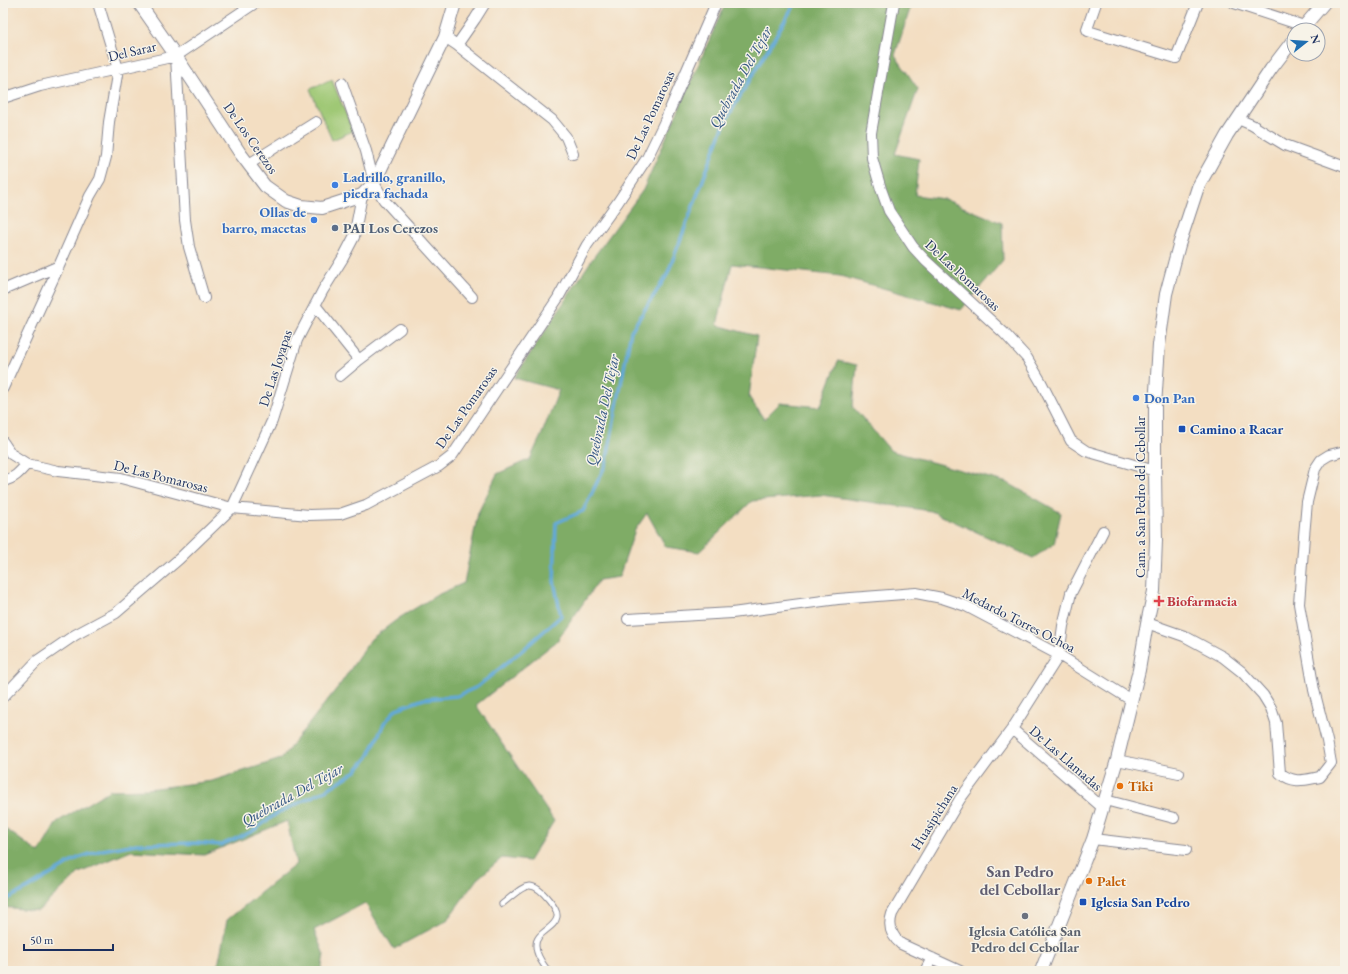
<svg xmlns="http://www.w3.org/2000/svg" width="1348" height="974" font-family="'EB Garamond',serif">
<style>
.green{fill:#9fc874;stroke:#5d7c69}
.forest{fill:#7fac66;stroke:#4d6e62}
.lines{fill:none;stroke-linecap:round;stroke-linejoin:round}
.stream{stroke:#62a9d8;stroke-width:3.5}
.service-casing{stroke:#878690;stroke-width:7}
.minor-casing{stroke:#878690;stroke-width:12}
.tertiary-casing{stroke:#878690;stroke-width:14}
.service{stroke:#fff;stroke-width:5}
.minor{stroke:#fff;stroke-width:10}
.tertiary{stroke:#fff;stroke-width:12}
.shop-dot{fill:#3f7fe0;stroke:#f7f3e8;stroke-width:1.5}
.service-dot{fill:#5c6f8a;stroke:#f7f3e8;stroke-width:1.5}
.transit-dot{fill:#1a4fb4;stroke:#f7f3e8;stroke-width:1.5}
.health-dot{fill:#e0444e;stroke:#f7f3e8;stroke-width:1.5}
.food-dot{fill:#e8710a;stroke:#f7f3e8;stroke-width:1.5}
.worship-dot{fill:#6b7280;stroke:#f7f3e8;stroke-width:1.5}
.labels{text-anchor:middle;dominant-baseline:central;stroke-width:3;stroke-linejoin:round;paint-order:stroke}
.street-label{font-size:14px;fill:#1b2f5e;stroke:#f7f3e8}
.shop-label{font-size:14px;font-weight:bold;fill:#366cbe;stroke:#f7f3e8;text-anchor:start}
.service-label{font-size:14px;font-weight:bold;fill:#4e5e75;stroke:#f7f3e8;text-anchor:start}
.transit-label{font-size:14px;font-weight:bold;fill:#164399;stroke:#f7f3e8;text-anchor:start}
.health-label{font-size:14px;font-weight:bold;fill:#be3a42;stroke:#f7f3e8;text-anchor:start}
.food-label{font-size:14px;font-weight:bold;fill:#c56008;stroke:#f7f3e8;text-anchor:start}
.worship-label{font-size:14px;font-weight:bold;fill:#5b616d;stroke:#f7f3e8}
.water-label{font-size:15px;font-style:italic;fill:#305483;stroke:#f7f3e8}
.quarter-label{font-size:16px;font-weight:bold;fill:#605d70;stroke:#f7f3e8}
</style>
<rect width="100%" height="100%" fill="#f7f3e8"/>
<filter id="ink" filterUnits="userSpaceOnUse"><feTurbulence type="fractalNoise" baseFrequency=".025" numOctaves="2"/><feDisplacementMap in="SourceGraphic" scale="8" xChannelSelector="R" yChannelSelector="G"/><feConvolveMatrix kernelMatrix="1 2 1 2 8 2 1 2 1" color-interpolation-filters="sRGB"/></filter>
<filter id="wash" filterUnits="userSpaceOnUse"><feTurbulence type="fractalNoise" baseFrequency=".012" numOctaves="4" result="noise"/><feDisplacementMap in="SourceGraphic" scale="16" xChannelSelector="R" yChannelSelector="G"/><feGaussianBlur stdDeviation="0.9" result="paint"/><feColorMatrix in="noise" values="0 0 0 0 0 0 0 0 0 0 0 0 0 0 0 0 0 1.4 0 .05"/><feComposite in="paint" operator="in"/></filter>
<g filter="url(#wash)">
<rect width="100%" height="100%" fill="#f3dec2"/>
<!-- green -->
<path class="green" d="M332,80L353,131L332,140L310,89Z"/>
<!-- forest -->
<path class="forest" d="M728,3H912L895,55L918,89L895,154L919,159L915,195L944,199L1002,223L1003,260L961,310L840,276L732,264L717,325L757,336L749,397L764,419L780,403L820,407L838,361L857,365L853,407L891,451L1008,483L1061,513L1054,544L1033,558L931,511L821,495L752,501L699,552L666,547L647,513L635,530L619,577L599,580L557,641L476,705L554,821L529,861L502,858L477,879L447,920L394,949L365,903L314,930L324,955L321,971H217L227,920L296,864L287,821L204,855L131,851L79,873L38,911L3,907V827L39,853L57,822L110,790L148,789L212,781L281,759L341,683L371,639L399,618L437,595L464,583L478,513L497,474L530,459L541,436L559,390L514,378L593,258L643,190L723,9Z"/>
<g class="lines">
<!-- stream -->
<path class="stream" d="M3,894L9,898L28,888L78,858L102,850L136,844L196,843L221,845L253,831L276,814L326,790L356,771L368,757L384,724L396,709L424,699L457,696L477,687L525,648L561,616L554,581L556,523L583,511L606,464L631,331L667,275L725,122L795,3"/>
</g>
</g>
<g filter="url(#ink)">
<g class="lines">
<!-- service casing -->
<g class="service-casing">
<path id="service" d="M502,904C523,888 529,875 549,900C553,905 558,911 557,917C555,929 535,932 536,946C536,955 543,964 548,971"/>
</g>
<!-- minor casing -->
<g class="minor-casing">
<path id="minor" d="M894,3L871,133L872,158L881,189L889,211L913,247L926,261L1004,333L1027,358L1041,382L1071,441L1086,451L1155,471
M1096,3L1087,29L1088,31L1176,58L1198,3
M1234,3L1304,26
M445,37L457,45L475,19L485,3
M457,45L552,120L566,137L573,154
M176,56L185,220L189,247L204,298
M342,83L366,151L374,183L384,200L472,297
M3,98L40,86L176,56L255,3
M1238,119L1252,125L1285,145L1345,167
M249,164L316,122
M3,290L59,266
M315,305L359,360
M340,376L359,360L400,329
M3,388L59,266L90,196L100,179L106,157L109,122L118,69L98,3
M3,442L11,454L27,464L58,471L121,478L232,508L309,515L340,514L366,505L439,466L452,456L558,298L587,245L618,202L647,158L664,123L716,3
M3,481C14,479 20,472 27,464
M628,619L732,613L838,599L916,593L942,598L966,606L1059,655L1131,700
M1147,623L1184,636L1223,657L1242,672L1263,695L1271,708L1276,723L1280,773C1294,784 1304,780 1320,777L1331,763L1327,741L1314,690L1299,604L1304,536L1307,502L1315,469L1321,460L1329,455L1345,451
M3,697L37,661L75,635L116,613L179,559L232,508L272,421L297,340L323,290L343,258L354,237L362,195
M1012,729L1103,808
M1117,760L1179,773
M1105,800L1174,818
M1093,839L1186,850
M925,971L932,958
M960,971L901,944C891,936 888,926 892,914L960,799L1012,729L1059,655L1063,626L1071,593L1103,531"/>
</g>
<!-- tertiary casing -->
<g class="tertiary-casing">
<path id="tertiary" d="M139,3L176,56L240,153L265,186L286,201L301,206L322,208L362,195L374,183L445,37L455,3
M1301,30L1324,3
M1041,971L1093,839L1117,760L1139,670L1147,623L1154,591L1156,540L1155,471V406L1159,345L1166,294L1179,245L1198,187L1227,135L1271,69L1294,39"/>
</g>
<!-- service -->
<use href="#service" class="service"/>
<!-- minor -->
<use href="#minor" class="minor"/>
<!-- tertiary -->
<use href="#tertiary" class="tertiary"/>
</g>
</g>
<!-- markers -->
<g class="shop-dot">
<circle cx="335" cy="185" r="4"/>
<circle cx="314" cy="220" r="4"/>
<circle cx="1136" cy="398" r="4"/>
</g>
<circle class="service-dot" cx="335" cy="228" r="4"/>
<g class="transit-dot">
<rect x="1178" y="425" width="8" height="8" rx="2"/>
<rect x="1079" y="898" width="8" height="8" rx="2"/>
</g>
<path class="health-dot" d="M1157 595h4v4h4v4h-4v4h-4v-4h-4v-4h4z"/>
<g class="food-dot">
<circle cx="1120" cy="786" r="4"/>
<circle cx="1089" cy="881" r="4"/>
</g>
<circle class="worship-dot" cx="1025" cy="916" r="4"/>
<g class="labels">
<!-- street labels -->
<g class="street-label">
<text transform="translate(132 51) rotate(-13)">Del Sarar</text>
<text transform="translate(650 115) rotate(-65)">De Las Pomarosas</text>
<text transform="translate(251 138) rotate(55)">De Los Cerezos</text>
<text transform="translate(963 275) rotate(43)">De Las Pomarosas</text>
<text transform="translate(275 368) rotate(-72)">De Las Joyapas</text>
<text transform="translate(466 407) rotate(-55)">De Las Pomarosas</text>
<text transform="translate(161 476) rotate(14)">De Las Pomarosas</text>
<text transform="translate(1140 497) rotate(-90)">Cam. a San Pedro del Cebollar</text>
<text transform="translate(1019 620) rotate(27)">Medardo Torres Ochoa</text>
<text transform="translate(1066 758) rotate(41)">De Las Llamadas</text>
<text transform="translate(934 817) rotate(-58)">Huasipichana</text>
</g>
<!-- shop labels -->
<g class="shop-label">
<text x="343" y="177">Ladrillo, granillo,<tspan x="343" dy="16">piedra fachada</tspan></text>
<text x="306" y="212" text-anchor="end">Ollas de<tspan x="306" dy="16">barro, macetas</tspan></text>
<text x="1144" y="398">Don Pan</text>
</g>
<!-- service labels -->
<g class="service-label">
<text x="343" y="228">PAI Los Cerezos</text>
</g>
<!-- transit labels -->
<g class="transit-label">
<text x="1190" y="429">Camino a Racar</text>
<text x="1091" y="902">Iglesia San Pedro</text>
</g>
<!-- health labels -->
<g class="health-label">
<text x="1167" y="601">Biofarmacia</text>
</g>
<!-- food labels -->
<g class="food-label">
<text x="1128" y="786">Tiki</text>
<text x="1097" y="881">Palet</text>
</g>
<!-- worship labels -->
<g class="worship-label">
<text x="1025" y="931">Iglesia Católica San<tspan x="1025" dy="16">Pedro del Cebollar</tspan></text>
</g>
<!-- water labels -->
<g class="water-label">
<text transform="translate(740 77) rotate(-61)">Quebrada Del Tejar</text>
<text transform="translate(602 410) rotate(-78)">Quebrada Del Tejar</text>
<text transform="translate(292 794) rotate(-29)">Quebrada Del Tejar</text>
</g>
<!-- quarter labels -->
<g class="quarter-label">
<text x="1020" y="871">San Pedro<tspan x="1020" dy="18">del Cebollar</tspan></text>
</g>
</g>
<!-- margin -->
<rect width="1348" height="974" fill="none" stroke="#f7f3e8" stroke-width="16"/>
<!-- north arrow -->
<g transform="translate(1306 42) rotate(73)"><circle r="19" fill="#f7f3e8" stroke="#9fa5b1"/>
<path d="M0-3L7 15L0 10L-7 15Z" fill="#1f6fb2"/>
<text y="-6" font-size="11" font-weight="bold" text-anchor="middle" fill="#1b2f5e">N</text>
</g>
<!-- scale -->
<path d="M24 944v6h89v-6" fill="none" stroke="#1b2f5e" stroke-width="2"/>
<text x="30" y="944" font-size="12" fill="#1b2f5e" stroke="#f7f3e8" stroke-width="3" paint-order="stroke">50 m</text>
</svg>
